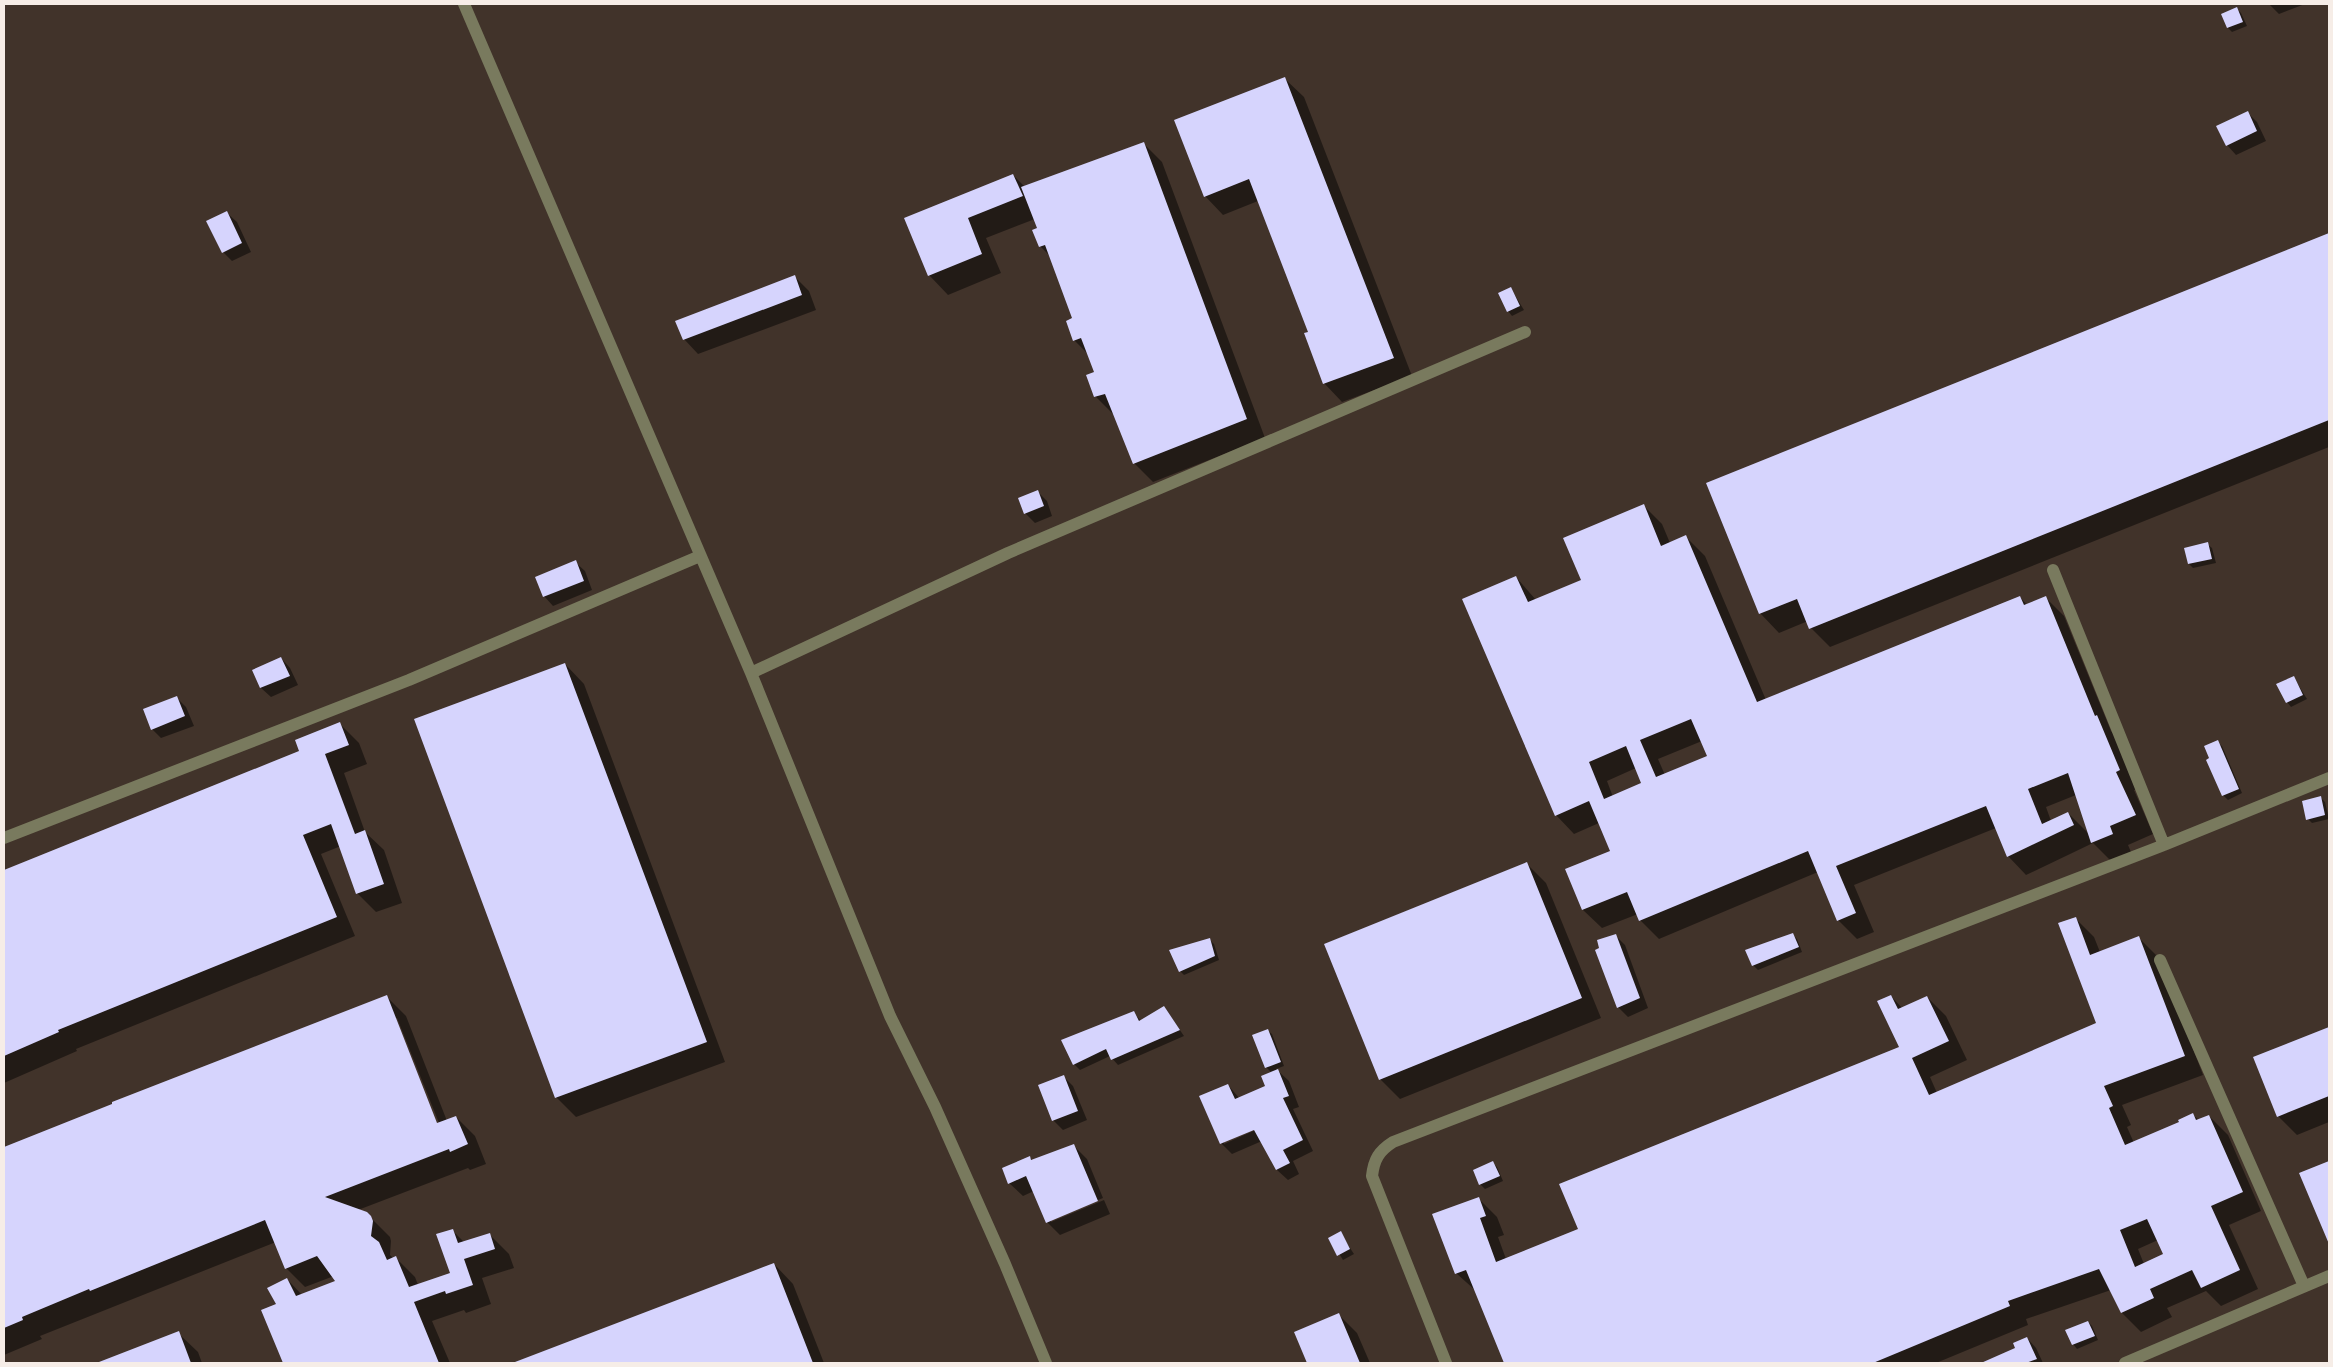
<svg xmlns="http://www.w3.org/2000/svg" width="2333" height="1367" font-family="Rubik,sans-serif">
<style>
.shadow{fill:#0007;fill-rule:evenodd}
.building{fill:#d6d4fd;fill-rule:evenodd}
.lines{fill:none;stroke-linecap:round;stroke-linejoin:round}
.minor{stroke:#797a5e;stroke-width:12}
</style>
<rect width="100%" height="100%" fill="#41332a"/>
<!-- shadow -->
<path class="shadow" d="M2269,4H2305L2279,14Z
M2237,9L2241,13L2247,26L2232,32L2228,28Z
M1285,79L1304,97L1412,376L1342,402L1324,383L1310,333L1258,201L1223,215L1205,196Z
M2248,113L2257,122L2266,141L2236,155L2227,145Z
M1143,143L1162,162L1265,438L1153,482L1134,463L1115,416L1095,396L1096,373L1089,355L1074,340V319L1051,257L1040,246L1038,228L1035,219L986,238L1001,273L948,295L929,275L906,219L1013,175L1025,187Z
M227,213L237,222L251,252L232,261L223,252Z
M2329,234V447L1830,647L1811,628L1808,621L1779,633L1760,613L1707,484Z
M795,277L809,291L816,310L698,354L684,339Z
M1511,289L1524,310L1512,316L1508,311Z
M1038,492L1047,501L1052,516L1035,523L1025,513Z
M1643,505L1662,524L1670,543L1686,537L1705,556L1766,700L2020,597L2027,605L2045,597L2064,616L2111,731L2115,735L2137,789L2134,790L2153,834L2128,845L2131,852L2111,861L2093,843L2026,875L2008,856L1996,828L1854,885L1874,932L1857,939L1838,920L1818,872L1659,939L1640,920L1638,914L1602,928L1583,910L1567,870L1611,852L1599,823L1574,834L1556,815L1516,577L1536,600L1582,580ZM1702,741L1709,757L1665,775L1658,759ZM1636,768L1643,784L1613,797L1607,781ZM2076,795L2090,835L2068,813L2051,821L2046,807Z
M2207,544L2212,548L2216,563L2193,568L2189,564L2185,549Z
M575,562L585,571L592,590L553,606L544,596Z
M281,658L290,668L298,685L271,697L261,688L253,670Z
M565,664L584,684L725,1062L576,1117L556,1097Z
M2294,678L2307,699L2291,707L2287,702Z
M176,697L186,707L194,726L161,738L152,729Z
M340,724L359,743L367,764L344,773L365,832L384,850L402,903L376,912L357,893L341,846L321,854L355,936L76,1049L77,1051L4,1083V872L301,752Z
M2217,742L2222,746L2242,793L2228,800L2223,795L2210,759Z
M2320,797L2325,802L2329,819L2312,823L2308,819Z
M1526,863L1546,883L1601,1018L1400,1099L1380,1079L1325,944Z
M2075,918L2094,937L2100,952L2139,938L2158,957L2203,1075L2122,1105L2131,1125L2127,1127L2134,1143L2181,1123L2193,1115L2199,1120L2209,1116L2228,1135L2261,1211L2229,1225L2258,1289L2221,1306L2206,1291L2167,1308L2172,1317L2141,1332L2122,1313L2111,1290L2026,1319L2028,1325L1936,1363H1505L1476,1291L1456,1273L1478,1198L1497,1217L1504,1235L1498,1237L1506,1259L1580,1229L1901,1048L1891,996L1903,1009L1927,997L1946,1016L1967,1060L1930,1077L1937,1093L2098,1023ZM2158,1240L2164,1255L2144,1264L2138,1249Z
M1792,934L1797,939L1802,952L1758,970L1753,965L1747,951Z
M1615,935L1625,945L1648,1008L1628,1017L1618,1007Z
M1209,939L1214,944L1219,960L1184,975L1180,971Z
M387,997L406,1016L447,1121L456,1117L475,1136L486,1164L470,1170L468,1168L358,1210L366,1213L390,1237L391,1241L390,1255L394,1259L396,1258L415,1277L418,1285L452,1273V1230L465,1243L490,1235L509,1254L514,1268L482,1278L491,1304L466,1313L464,1310L432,1321L450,1363H284L263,1311L277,1305L287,1279L302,1295L337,1281L334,1276L305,1287L286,1268L276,1242L40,1336L42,1339L4,1355V1150ZM395,1018H397L441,1128L438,1129Z
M1164,1007L1184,1036L1118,1065L1110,1056L1080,1070L1074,1064L1134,1013L1141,1021Z
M2329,1028V1122L2297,1135L2278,1116L2255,1058Z
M1267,1030L1272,1034L1284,1066L1276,1069L1289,1081L1299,1107L1293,1109L1313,1151L1293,1161L1299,1174L1288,1180L1277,1170L1262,1141L1232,1154L1221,1143L1228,1085L1240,1099L1267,1087L1272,1073L1266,1067ZM1259,1126L1260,1128L1224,1144V1141Z
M1063,1076L1073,1086L1087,1120L1063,1130L1053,1120Z
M1074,1146L1087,1159L1103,1198L1051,1219V1222L1104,1200L1110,1214L1060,1235L1047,1222L1034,1191L1023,1196L1009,1183L1030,1158L1033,1161Z
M2329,1162V1235L2325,1231L2301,1174Z
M1493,1163L1497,1167L1503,1181L1485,1189L1480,1184Z
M1340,1233L1354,1254L1343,1260L1330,1239Z
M774,1264L793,1284L824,1363H515Z
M1338,1314L1357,1333L1370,1363H1309L1295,1332Z
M2088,1322L2092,1326L2098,1340L2077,1349L2073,1344Z
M178,1333L198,1352L202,1363H103Z
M2027,1338L2036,1348L2043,1363H1984L2017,1349Z"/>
<!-- building -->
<path class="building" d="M2237,7L2243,22L2227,28L2221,14Z
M1285,77L1394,358L1323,384L1304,333L1308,332L1249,179L1204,197L1174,120Z
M2248,111L2257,131L2226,146L2216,126Z
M1144,142L1247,419L1133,464L1105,394L1094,397L1086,375L1094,372L1081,338L1073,341L1066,321L1072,318L1045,245L1039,247L1032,230L1037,228L1021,187Z
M1013,174L1023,196L968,218L982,254L928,276L904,218Z
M227,211L242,243L222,253L206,221Z
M2329,233V420L1809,629L1797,599L1759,614L1706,483Z
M795,275L802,295L683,340L675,321Z
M1511,287L1520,306L1507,312L1498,293Z
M1038,490L1044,506L1024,514L1018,498Z
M1644,504L1661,546L1686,535L1757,702L2020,596L2024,605L2046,596L2095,716L2097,715L2120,770L2116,772L2136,815L2110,826L2113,834L2091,843L2068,773L2028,789L2042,824L2068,812L2074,825L2007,857L1986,806L1836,866L1856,913L1837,921L1808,851L1639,921L1627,892L1582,910L1565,869L1610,851L1589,801L1555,816L1462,599L1516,576L1528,602L1581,580L1563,538ZM1691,719L1707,756L1656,777L1640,740ZM1626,746L1641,783L1604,799L1589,762Z
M2208,542L2212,559L2188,564L2184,548Z
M576,560L584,581L543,597L535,577Z
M281,657L290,676L260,688L252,670Z
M565,663L707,1042L555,1098L414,719Z
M2294,676L2303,695L2286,703L2276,684Z
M177,696L185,716L151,730L143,709Z
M340,722L349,745L325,754L355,834L365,830L384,884L356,894L331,824L303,835L337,917L58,1030L59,1032L4,1056V870L299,751L295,740Z
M2218,740L2239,789L2222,796L2206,760L2209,758L2204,746Z
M2321,796L2325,815L2306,820L2302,801Z
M1527,862L1582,998L1379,1080L1324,944Z
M2076,917L2090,955L2139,936L2185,1056L2104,1086L2113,1106L2109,1108L2125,1145L2179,1122L2178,1120L2193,1113L2196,1120L2209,1115L2243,1192L2211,1206L2240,1270L2201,1288L2192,1270L2150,1289L2154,1298L2121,1313L2099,1269L2008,1301L2010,1306L1873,1363H1504L1466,1270L1455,1274L1432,1214L1479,1197L1486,1216L1480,1218L1496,1262L1578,1229L1559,1184L1899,1047L1877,1001L1891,995L1898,1009L1927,996L1949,1041L1912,1058L1929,1095L2096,1023L2058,923ZM2147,1219L2163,1254L2135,1267L2120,1230Z
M1793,933L1799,947L1752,966L1745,950Z
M1616,934L1640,998L1617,1008L1595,950L1599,948L1597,940Z
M1210,938L1215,956L1179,972L1169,950Z
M387,995L437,1123L456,1116L468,1144L450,1152L449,1149L325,1197L367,1212L371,1216L373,1221L371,1236L379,1242L387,1260L396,1256L409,1287L450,1273L436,1234L453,1229L458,1243L490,1233L495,1249L464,1259L473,1285L446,1294L445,1291L414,1302L439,1363H283L261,1310L276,1304L267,1288L287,1278L296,1296L335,1281L317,1256L285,1269L265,1220L90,1291L89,1289L22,1317L23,1320L4,1328V1147L112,1104V1102Z
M1164,1006L1180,1030L1111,1060L1106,1049L1073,1065L1061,1040L1134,1011L1139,1021Z
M2329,1027V1096L2277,1117L2253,1057Z
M1268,1029L1281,1062L1265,1068L1252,1035Z
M1278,1069L1289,1096L1283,1098L1303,1140L1283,1150L1290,1163L1276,1170L1254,1130L1220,1144L1199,1096L1228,1084L1235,1099L1265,1086L1261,1076Z
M1064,1075L1078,1111L1052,1121L1038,1085Z
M1074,1144L1098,1201L1046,1223L1026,1176L1008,1184L1002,1168L1030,1156L1031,1160Z
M1493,1161L1500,1176L1479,1185L1473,1170Z
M2329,1161V1244L2299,1173Z
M1341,1231L1350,1249L1337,1256L1328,1238Z
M774,1263L813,1363H515V1362Z
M1339,1313L1360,1363H1307L1294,1332Z
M2088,1321L2095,1336L2072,1345L2065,1330Z
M179,1331L191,1363H99V1362Z
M2027,1337L2037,1359L2026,1363H1981L2015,1348L2013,1343Z"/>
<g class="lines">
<!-- minor -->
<path class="minor" d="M464,4L751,673L890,1016L935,1107L1005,1264L1046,1363
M2053,570L2164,845
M751,673L1008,553L1525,332
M4,838L409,680L700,556
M2160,960L2304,1286
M1446,1363L1372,1176C1374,1159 1379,1151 1393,1142L2164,845L2329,778
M2125,1363L2329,1276"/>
</g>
<!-- border -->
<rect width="2333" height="1367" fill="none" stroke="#f6ede7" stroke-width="10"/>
</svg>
